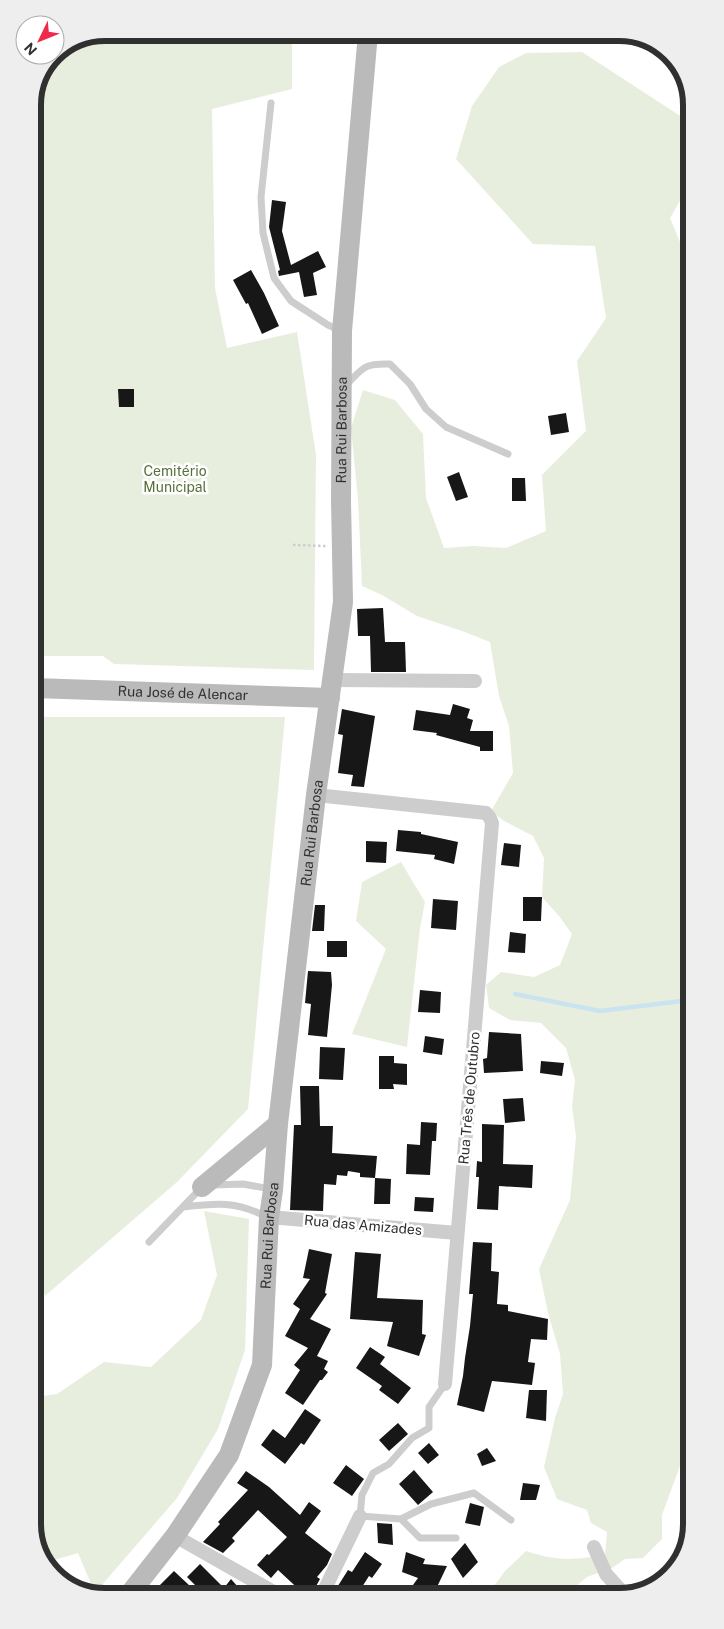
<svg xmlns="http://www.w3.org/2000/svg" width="724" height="1629" font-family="'Public Sans',sans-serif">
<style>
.green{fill:#e8eede}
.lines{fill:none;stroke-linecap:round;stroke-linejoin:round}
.stream{stroke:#c9e3ef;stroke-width:4.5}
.building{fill:#171717}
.path{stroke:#cdcdcd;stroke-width:2.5;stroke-dasharray:2.5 2.5;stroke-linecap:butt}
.lane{stroke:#cdcdcd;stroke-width:7}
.street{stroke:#cdcdcd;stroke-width:14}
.secondary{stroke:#bababa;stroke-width:20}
.labels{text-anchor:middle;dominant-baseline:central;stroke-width:5;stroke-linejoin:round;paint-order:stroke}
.street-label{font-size:14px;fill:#303030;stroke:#fff}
.park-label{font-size:14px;fill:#586f3a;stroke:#fff}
.rim{fill:none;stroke:#303030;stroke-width:6}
</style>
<rect width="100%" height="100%" fill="#fff"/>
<!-- green -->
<path class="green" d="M105,33H292V89L212,109L215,288L227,348L297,332L316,455L314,670L114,664L103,656H34L33,101L55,53Z
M582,52L688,121V187L670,218L688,261L691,1427L680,1466L662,1515V1539L643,1558L625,1559L612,1568L587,1577L575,1587L561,1593L488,1594L505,1571L526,1551C557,1561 573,1561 605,1554L607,1532L591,1523L587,1510L557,1499L544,1467L555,1418L563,1394L560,1354L548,1313L539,1269L570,1200L576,1137L572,1106L575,1080L566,1048L541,1023L510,1020L489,1008L486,985L501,972L534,977L560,965L572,934L559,916L542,897L544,858L533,836L504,821L491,811L513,773L509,726L499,696L490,642L462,631L417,616L382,595L362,586L358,500L351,428L363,390L395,400L423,434L426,498L444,548L473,546L506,548L546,531L542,475L586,431L577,361L606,318L595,246L533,244L456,159L472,106L499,67L526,53Z
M34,717H285L248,1109L177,1182L45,1296L36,1262Z
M401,862L425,902L420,928L407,1047L352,1034L386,949L356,921L362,882Z
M204,1211L249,1219L245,1350L218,1429L177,1498L95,1593L78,1553L47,1562L36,1547V1397L57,1394L104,1362L151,1367L201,1320L217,1275Z"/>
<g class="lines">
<!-- stream -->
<path class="stream" d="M515,994L600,1011L690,1000"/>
</g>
<!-- building -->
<path class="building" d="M272,200L286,202L282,231L291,265L318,251L326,267L313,273L317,295L304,297L299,272L279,276L278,271L280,270L269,227Z
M251,270L264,293L279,326L262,334L248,303L246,304L233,280Z
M118,389H134V407H119Z
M566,413L569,432L551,435L548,416Z
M459,472L468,497L456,501L447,477Z
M512,478H525L526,501H512Z
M383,608L385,642H405L406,672H371L370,636H358L357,609Z
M453,704L470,709L467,718L473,720L470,731H493V751H480V747L436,735L437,733L413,730L416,710L450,715Z
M342,709L375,716L364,787L351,786L353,775L338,773L343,735L338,734Z
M398,830L421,832V834L458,842L454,864L434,859L435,855L396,851Z
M366,841L387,842L386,863L366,862Z
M504,843L521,845L519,867L501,865Z
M523,897H542L541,921H523Z
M433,899L458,901L456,930L431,928Z
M315,905H325L324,931H312Z
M510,932L526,934L525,953L508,952Z
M327,941H347V957H327Z
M308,971L331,972L332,985L327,1037L308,1035L311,1004L305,1003Z
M420,990L441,992L440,1013L418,1012Z
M489,1032L521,1034L523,1071L484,1073L483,1059L487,1058Z
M425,1036L444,1039L442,1055L423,1052Z
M320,1047L345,1048L343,1080L319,1079Z
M379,1056H394V1063L407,1064V1085L393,1084L394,1089H379Z
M541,1061L564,1063L562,1076L540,1073Z
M300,1086H319L320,1126H333L332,1153L377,1156L375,1178L360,1177V1173L348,1171L347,1176L337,1175L336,1185L324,1184L323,1211L290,1210L294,1125H301Z
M523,1098L525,1121L505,1123L503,1099Z
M421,1122L437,1123L436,1141H432L430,1175L406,1174L407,1144L420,1145Z
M482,1124L504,1125L503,1164L533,1165L532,1188L499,1186L498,1210L477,1209L479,1177H476L477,1161L482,1162Z
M375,1178L391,1179L390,1204H374Z
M415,1197L434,1198L433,1212L414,1211Z
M473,1242L492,1243L491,1271L499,1272L497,1304L508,1305V1311L548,1319L547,1340L531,1339L528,1362L535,1363L532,1385L492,1381L484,1412L457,1405L463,1376L465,1358L470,1326L473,1294H469Z
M309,1249L332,1254L325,1293L327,1294L310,1319L331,1329L317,1356L328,1361L324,1369L328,1372L322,1380H320L303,1405L285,1393L300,1370L294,1365L308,1348L285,1336L300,1309L293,1304L310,1279L303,1278Z
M355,1252L381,1254L377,1298L423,1300L422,1334L426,1335L419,1356L387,1346L393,1322L350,1319Z
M370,1347L385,1357L380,1364L411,1388L398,1404L379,1390L382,1386L356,1368Z
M529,1390H547L546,1421L526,1418Z
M305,1409L321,1420L304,1445L301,1443L285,1464L261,1445L273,1429L285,1438Z
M398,1423L408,1434L389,1451L379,1440Z
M429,1443L439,1455L428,1464L418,1453Z
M487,1448L496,1461L482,1466L477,1454Z
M346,1465L364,1479L352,1496L333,1483Z
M414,1470L433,1492L418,1505L399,1484Z
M246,1471L269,1487L300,1515L309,1502L321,1511L305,1533L332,1554L327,1565L317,1577L320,1579L315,1588L310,1595H305L278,1570L271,1578L257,1565L267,1554L269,1555L287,1537L258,1510L232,1538L235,1541L223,1553L203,1542L220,1524L218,1522L248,1490L237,1483Z
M523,1483L540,1485L536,1500H520Z
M470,1503L484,1507L480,1526L465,1523Z
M377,1523L392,1524L393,1545L378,1543Z
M465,1543L478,1562L463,1578L451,1559Z
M365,1552L382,1564L372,1578L369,1576L357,1595H344L336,1589L348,1570L352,1572Z
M406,1552L425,1559L423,1564L447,1566L437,1587L413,1585L418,1578L402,1572Z
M200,1564L224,1588L231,1579L238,1587V1595L206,1596L187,1577Z
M174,1571L191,1587L183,1596H155L162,1589L158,1587Z"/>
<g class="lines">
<!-- path -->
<path class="path" d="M293,545L327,546"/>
<!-- lane -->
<path class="lane" d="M271,103L261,197L263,233L274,278L291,301L328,325L339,330
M346,385C363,368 364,363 390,364L410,384L426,409L446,427L508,454
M214,1185L243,1184L271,1189
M183,1207C217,1203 236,1201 267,1217
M149,1242L202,1187
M445,1384L429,1407V1428L412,1438L389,1464L373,1473L362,1495L360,1516L401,1519L431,1504L474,1493L511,1520
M401,1519L420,1538H456"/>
<!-- street -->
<path class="street" d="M333,680L475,681
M316,795L486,813L490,818L492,823L445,1384
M269,1217L457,1233
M175,1536L279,1595
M594,1547L606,1574L623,1593
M322,1595L360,1516"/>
<!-- secondary -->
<g class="secondary">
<path id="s1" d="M34,688L330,698"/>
<path d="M202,1187L278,1124"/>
<path id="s2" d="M128,1596L175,1536L229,1455L262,1365L269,1217L273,1190L278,1124L316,795L343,602L341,501L342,331L368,33"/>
</g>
</g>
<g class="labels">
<!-- street labels -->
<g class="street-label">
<text stroke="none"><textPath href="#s2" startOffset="1209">Rua Rui Barbosa</textPath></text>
<text stroke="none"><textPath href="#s1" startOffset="149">Rua José de Alencar</textPath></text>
<text stroke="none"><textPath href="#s2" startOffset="804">Rua Rui Barbosa</textPath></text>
<text transform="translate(469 1098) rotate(-85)">Rua Três de Outubro</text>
<text transform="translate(363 1225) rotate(5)">Rua das Amizades</text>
<text stroke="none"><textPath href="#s2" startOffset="399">Rua Rui Barbosa</textPath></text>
</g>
<!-- park labels -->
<g class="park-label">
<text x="175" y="471">Cemitério<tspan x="175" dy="16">Municipal</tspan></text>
</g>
</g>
<!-- crop -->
<path d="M0 0H724V1629H0ZM105 41H619A64 64 0 0 1 683 105V1524A64 64 0 0 1 619 1588H105A64 64 0 0 1 41 1524V105A64 64 0 0 1 105 41Z" fill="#eee" fill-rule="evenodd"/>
<path class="rim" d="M105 41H619A64 64 0 0 1 683 105V1524A64 64 0 0 1 619 1588H105A64 64 0 0 1 41 1524V105A64 64 0 0 1 105 41Z"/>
<!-- north arrow -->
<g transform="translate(40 40) rotate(227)"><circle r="24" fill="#ffffff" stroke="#acacac"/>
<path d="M0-4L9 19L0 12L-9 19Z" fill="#f02949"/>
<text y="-8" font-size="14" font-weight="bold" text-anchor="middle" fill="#303030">N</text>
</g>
</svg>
